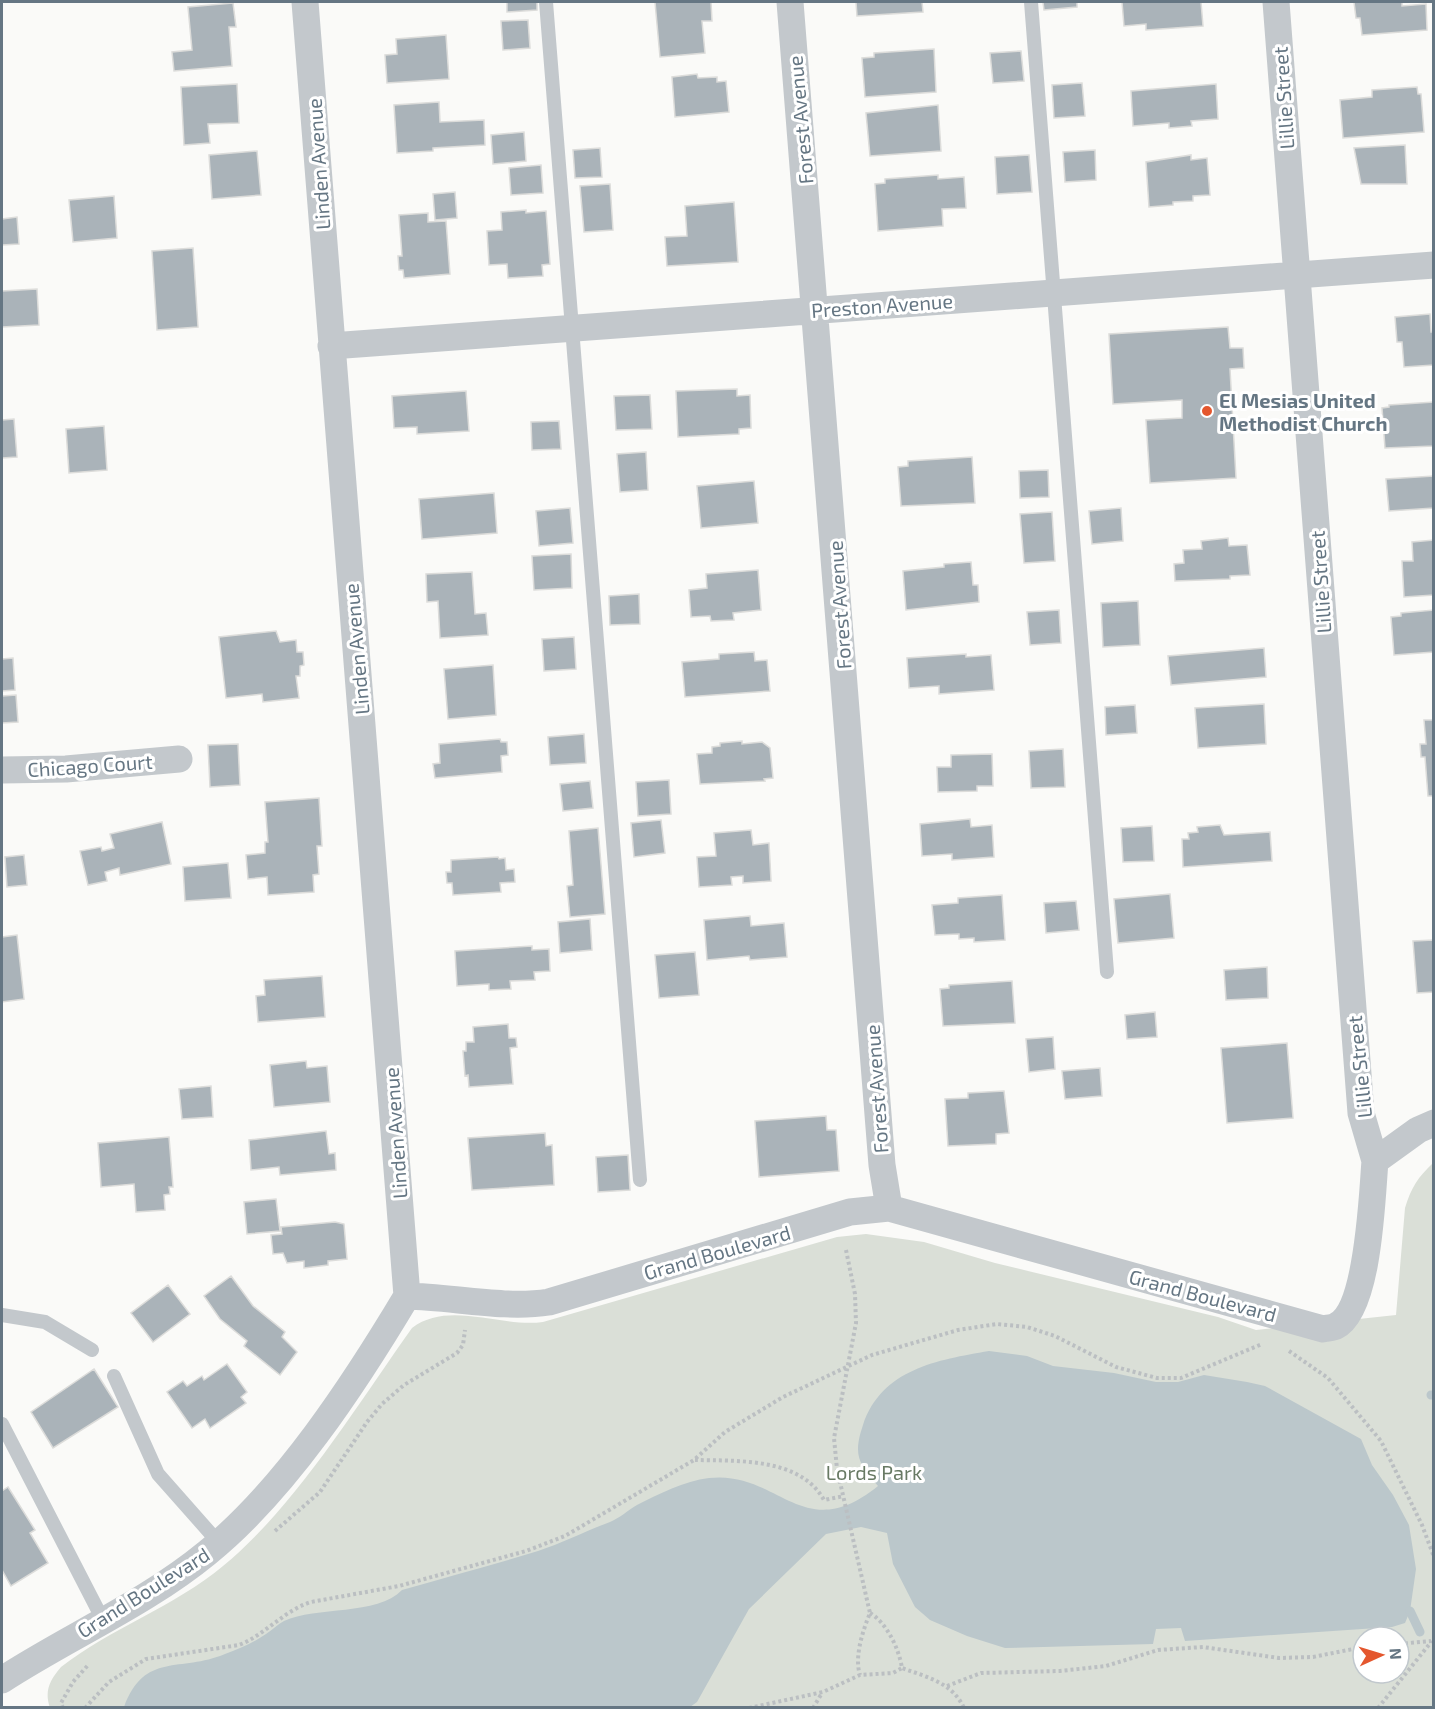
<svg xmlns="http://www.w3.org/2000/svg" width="1435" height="1709" font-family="'Exo 2',sans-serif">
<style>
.green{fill:#dadfd7;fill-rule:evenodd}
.water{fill:#bbc7cb}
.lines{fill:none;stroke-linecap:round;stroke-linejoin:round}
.stream{stroke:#bbc7cb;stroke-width:9}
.building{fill:#aab3b9;stroke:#dcdcda;stroke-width:1.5}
.path{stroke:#bbbfc2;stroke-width:4;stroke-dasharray:3 3;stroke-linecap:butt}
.lane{stroke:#c3c8cc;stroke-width:14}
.street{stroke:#c3c8cc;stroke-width:27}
.poi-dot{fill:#e4572e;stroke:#fff;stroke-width:2}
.labels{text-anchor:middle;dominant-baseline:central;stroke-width:6;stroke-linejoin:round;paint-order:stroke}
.street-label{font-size:20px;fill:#657683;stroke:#fff}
.poi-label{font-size:20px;font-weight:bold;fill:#657683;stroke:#fff;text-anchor:start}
.park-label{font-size:20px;fill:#687a64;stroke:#fff}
</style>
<rect width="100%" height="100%" fill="#fafaf8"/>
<!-- green -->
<path class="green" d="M1433,1163V1707L50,1708C44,1691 50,1680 61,1667C111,1628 174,1607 223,1566C296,1506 357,1405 412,1328C449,1300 501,1328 543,1322L837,1237L866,1234L924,1242L995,1263L1218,1317L1256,1330L1396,1315L1405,1208C1411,1188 1418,1177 1433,1163ZM1363,1637H1399V1673H1363Z"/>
<!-- water -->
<path class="water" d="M989,1351L1027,1356L1053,1366L1114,1373L1156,1382H1178L1204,1375L1247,1382L1265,1386L1361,1439L1372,1465L1393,1495L1409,1525L1416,1569L1410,1611L1405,1623L1392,1627L1185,1641L1181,1628L1156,1629L1153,1644L1005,1648L967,1636L930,1620L915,1607L893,1564L887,1533L861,1527L826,1534L749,1609L697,1702L690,1707H124C145,1651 180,1673 225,1654C239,1649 253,1643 266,1634C272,1630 278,1624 284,1621C316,1606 377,1616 402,1590C447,1577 493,1565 538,1551C562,1543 586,1531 610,1522C620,1518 628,1510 637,1505C659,1494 684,1481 709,1478C779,1470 803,1547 878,1486C858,1463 853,1455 863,1425C882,1369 937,1360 989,1351Z"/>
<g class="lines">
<!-- stream -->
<path class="stream" d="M1431,1395H1434
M1410,1611L1420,1632"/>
</g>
<!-- building -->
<path class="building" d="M507,2H537V10L507,12Z
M655,2H711L712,21H702L705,53L660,57Z
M856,2H922L923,12L857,16Z
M1043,2H1077V7L1044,10Z
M1122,2H1201L1203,26L1146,30V24L1124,26Z
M1354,2H1402V6L1426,4L1427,30L1362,35L1360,18H1356Z
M233,3L236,27H229L232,66L174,71L172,52L192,50L188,7Z
M528,20L530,48L503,50L501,21Z
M446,35L449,79L387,83L385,55L397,54L396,39Z
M934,49L936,92L865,97L862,58L874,57V53Z
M1021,51L1024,81L993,83L990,53Z
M697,74L698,78L717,77V82L726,81L729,112L675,117L672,77Z
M1082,83L1085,116L1054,118L1052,85Z
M237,84L239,123L208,124L210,143L184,145L181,87Z
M1216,84L1218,119L1191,121L1192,126L1169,128V123L1133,126L1131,91Z
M1417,87L1418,94H1421L1424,132L1343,138L1340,100L1372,97V90Z
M439,102L440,122L484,120L485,145L433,148V151L397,153L394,105Z
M938,105L941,151L870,156L866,113Z
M524,132L526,161L493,164L491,135Z
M1405,145L1407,184H1361L1354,148Z
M600,148L602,177L575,178L573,150Z
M1095,150L1096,180L1065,182L1063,152Z
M257,151L261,195L212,199L209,155Z
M1029,155L1032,192L997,194L995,157Z
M1191,155V160L1207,158L1210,195L1193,196V201L1173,202V205L1149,207L1146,162Z
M541,165L543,193L511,195L509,168Z
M938,175V179L964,177L966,208L942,209L943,226L878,231L875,184L885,183V179Z
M610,184L613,230L584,232L580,186Z
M455,192L457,218L435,220L433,194Z
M114,196L117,238L73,242L69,200Z
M734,202L738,262L667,266L665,237L687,236L685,206Z
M526,210V213L546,211L550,264L542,265L543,276L508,278L507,264L489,265L487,231L502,230L501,212Z
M428,213V222L446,221L450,274L404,278L403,270H399L398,256H402L399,215Z
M17,217L19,244L2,245V219Z
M193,248L198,327L157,330L152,251Z
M37,289L39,325L2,327V291Z
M1430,314L1431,332H1434V365L1404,367L1402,342H1397L1395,317Z
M1228,327L1230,348H1243L1244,368L1230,369L1236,478L1150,483L1146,420L1182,418V400L1113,404L1109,334Z
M737,389V396L750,395L751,428L739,429V434L678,437L676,391Z
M466,391L469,431L417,434V427L394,428L392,396Z
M650,395L652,429L616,430L614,396Z
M1434,402V446L1385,448L1382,408L1389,407V405Z
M14,419L17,457L2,458V420Z
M559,421L561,449L532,450L531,422Z
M104,426L107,470L69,473L66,429Z
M646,452L648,490L620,492L617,454Z
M972,457L975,503L901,506L898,467L908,466V461Z
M1048,470L1049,497L1020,498L1019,471Z
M1434,476V508L1389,511L1386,479Z
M754,481L758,523L701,528L697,486Z
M494,493L497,533L422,539L419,499Z
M570,508L573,543L539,546L536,511Z
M1121,508L1123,541L1092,544L1089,511Z
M1052,512L1055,561L1024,563L1020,514Z
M1228,538L1229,546L1247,545L1250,575L1230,576V579L1175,581L1174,564L1184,563L1183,550L1202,549L1201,541Z
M1434,540V595L1404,597L1402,561H1413L1412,542Z
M571,554L572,588L534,590L532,556Z
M971,562L973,585H978L979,602L906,610L903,571L944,567V564Z
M758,570L761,610L733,613L734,620L711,621L710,616L691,617L689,590L707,588L706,574Z
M472,572L475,614L486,613L488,635L440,638L438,601L427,602L426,574Z
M639,594L640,624L610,625L609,596Z
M1138,601L1140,645L1103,647L1101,603Z
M1059,610L1061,643L1030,645L1027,612Z
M1434,610V652L1394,655L1391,617L1401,616V613Z
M276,631L280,642L296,640L297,652H303L304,665L300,666V676H296L299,698L263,702L262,694L226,698L219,637Z
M574,637L576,669L544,671L542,639Z
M1264,648L1266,677L1171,685L1168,656Z
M754,652L755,661L767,660L770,691L685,697L682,662L719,659V654Z
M966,654V657L991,655L994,690L939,694V686L909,688L907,658Z
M13,658L15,690L2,691V659Z
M493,665L496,715L448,719L444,669Z
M16,695L18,722L2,723V696Z
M1264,704L1266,744L1198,748L1195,708Z
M1135,705L1137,733L1106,735L1105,707Z
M1424,720H1434V796H1428L1425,757H1421L1420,744H1426Z
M584,734L586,763L550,765L548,737Z
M500,739L501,742H507L508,755L501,756L502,772L435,778L433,764L440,763L439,744Z
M742,741V744L762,742L770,748L773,778L764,779L765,781L700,784L697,754L712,753V747L720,746V743Z
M238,744L240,785L210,787L208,745Z
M1063,749L1065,787L1031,788L1029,751Z
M992,754L993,786H977V791L938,792L937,767H951V755Z
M669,780L671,814L638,816L636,782Z
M590,781L593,808L563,811L560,784Z
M319,798L322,846H317L319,874L313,875L314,892L268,895L267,877L248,879L246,855L265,853V842H268L265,802Z
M970,819L971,827L992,825L994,857L952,860V854L922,856L920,824Z
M661,820L665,853L634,857L631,823Z
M162,822L171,864L120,875L119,868L105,872L107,881L88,885L80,851L101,847L102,851L114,848L110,834Z
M1220,825L1224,835L1270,832L1272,861L1183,867L1182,839H1189L1188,833L1198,832L1197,827Z
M1152,826L1154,861L1123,862L1121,828Z
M598,828L605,914L570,917L567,886L573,885L569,831Z
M751,830L753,845L769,843L771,881L743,883V876L731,877L732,885L699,887L697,857L716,856L714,833Z
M24,855L27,885L7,887L5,857Z
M498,857L499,859L505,858L506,870L514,869L515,882L500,883L501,892L453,895L452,883H447L446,872H451V860Z
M228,863L231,898L185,901L183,867Z
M1170,894L1174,938L1118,943L1114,899Z
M1002,895L1005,940L974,942V938L959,939V934L935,935L932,905L958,903V898Z
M1076,901L1079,930L1046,933L1044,903Z
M750,916L751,926L784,923L787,957L750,960L749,956L707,960L704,920Z
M590,919L592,950L560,953L558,922Z
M17,935L24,999L2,1002V937Z
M1434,940V992L1417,993L1413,941Z
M532,946V950L549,949L550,971L534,972L535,980L510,981L511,989L489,990V984L457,986L455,951Z
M695,952L699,995L659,998L655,955Z
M1267,967L1268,998L1226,1000L1224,970Z
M322,976L325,1017L258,1022L256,996L265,995L264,980Z
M1012,981L1015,1023L943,1026L940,989L949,988V985Z
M1155,1012L1157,1037L1127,1039L1125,1015Z
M508,1024L509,1038H516L517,1047L510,1048L513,1084L469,1087L468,1075L465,1076L463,1051H466V1042H474L473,1027Z
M1053,1037L1055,1069L1029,1072L1026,1039Z
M1287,1043L1293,1118L1227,1123L1221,1048Z
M306,1061L307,1068L327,1066L330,1102L274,1107L270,1065Z
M1100,1068L1102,1096L1065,1099L1062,1071Z
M211,1086L213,1117L182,1119L179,1089Z
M1004,1091L1009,1133L996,1134V1144L948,1146L945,1099L968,1098V1093Z
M826,1116L827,1130H836L839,1171L759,1177L755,1121Z
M326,1131L329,1154L335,1153L336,1170L280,1175L279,1167L251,1170L249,1140Z
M545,1133L546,1146L552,1145L554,1185L472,1190L468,1138Z
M169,1137L173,1187H169L170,1194L164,1195L165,1210L136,1212L134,1184L101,1187L98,1143Z
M628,1155L630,1190L598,1192L596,1157Z
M276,1199L280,1231L247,1234L244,1202Z
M335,1222L344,1224L347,1259L328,1261V1265L304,1268V1261L287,1263L283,1253L273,1254L271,1235L282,1234L281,1227Z
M231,1276L253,1306L285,1332L282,1337L297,1352L280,1375L244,1346L247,1341L220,1319L204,1296Z
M168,1285L190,1314L153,1342L131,1313Z
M227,1364L247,1392L241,1397L246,1403L210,1428L205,1419L192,1428L167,1392L183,1381L187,1386L202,1376L204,1380Z
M94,1369L118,1407L53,1448L31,1412Z
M8,1487L35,1530L30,1533L48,1563L11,1586L2,1570V1491Z"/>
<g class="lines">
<!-- path -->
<path class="path" d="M846,1250L855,1294L856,1323L834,1438L837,1469L870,1613C863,1630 854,1657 860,1675
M1289,1351L1328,1378L1381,1441L1422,1525L1434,1557
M695,1460C736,1461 800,1457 824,1500L844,1496
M275,1531L320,1492L367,1422L382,1404L404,1385L457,1353L463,1345L465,1330
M870,1613C887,1623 899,1649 902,1668C926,1677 952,1682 964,1708
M1399,1644L1431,1641
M947,1686L981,1673L1060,1671L1106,1666L1158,1650L1203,1647L1279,1658L1313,1657L1363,1647
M63,1708L61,1703L73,1682L89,1664
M85,1708L109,1682L146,1659L239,1645C265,1635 283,1611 311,1602L399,1586L526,1551L565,1536L694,1460L725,1432L783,1397L872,1355L958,1330L997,1324L1027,1327L1055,1336L1116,1367L1157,1378H1181L1262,1344
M749,1708L823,1692L860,1675L893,1673L902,1668
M813,1708L822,1693
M1378,1708L1432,1641"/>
<!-- lane -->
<path class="lane" d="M546,2L640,1180
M1031,2L1107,972
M2,1315L45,1322L92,1350
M114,1376L158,1474L219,1543
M2,1424L103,1620"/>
<!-- street -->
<path class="street" d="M305,2L407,1296
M790,2L882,1165L889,1208
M1276,2L1361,1113L1375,1161
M331,346L1434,265
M2,770L66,769L179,759
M2,1680C68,1637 145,1604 207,1553C285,1490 355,1383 407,1296C453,1297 504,1309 549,1302L850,1212L889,1208L1323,1329C1327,1328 1333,1328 1336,1326C1369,1310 1372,1195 1375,1161L1418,1130L1434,1123"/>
</g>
<!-- markers -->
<circle class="poi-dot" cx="1207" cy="411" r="6"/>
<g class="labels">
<!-- street labels -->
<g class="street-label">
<text transform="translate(1283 98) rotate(-94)">Lillie Street</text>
<text transform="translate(800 120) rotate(-95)">Forest Avenue</text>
<text transform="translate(318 164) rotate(-94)">Linden Avenue</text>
<text transform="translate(882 305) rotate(-4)">Preston Avenue</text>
<text transform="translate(1320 582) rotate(-94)">Lillie Street</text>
<text transform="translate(839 605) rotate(-94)">Forest Avenue</text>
<text transform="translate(356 649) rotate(-95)">Linden Avenue</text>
<text transform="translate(90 765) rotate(-4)">Chicago Court</text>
<text transform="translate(1359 1067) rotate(-96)">Lillie Street</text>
<text transform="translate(876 1089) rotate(-94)">Forest Avenue</text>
<text transform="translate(395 1133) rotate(-94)">Linden Avenue</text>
<text transform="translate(717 1252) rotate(-16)">Grand Boulevard</text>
<text transform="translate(1203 1295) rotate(15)">Grand Boulevard</text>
<text transform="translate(143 1592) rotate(-32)">Grand Boulevard</text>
</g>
<!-- poi labels -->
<g class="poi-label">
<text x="1219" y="400">El Mesias United<tspan x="1219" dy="23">Methodist Church</tspan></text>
</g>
<!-- park labels -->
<g class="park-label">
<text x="874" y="1472">Lords Park</text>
</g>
</g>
<!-- border -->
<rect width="1435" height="1709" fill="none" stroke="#657683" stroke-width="6"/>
<!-- north arrow -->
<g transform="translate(1381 1655) rotate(86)"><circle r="28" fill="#ffffff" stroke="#c1c8cd" stroke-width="1.5"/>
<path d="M0-4.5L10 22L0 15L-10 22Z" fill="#e4572e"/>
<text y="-9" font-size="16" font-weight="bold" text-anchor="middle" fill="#657683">N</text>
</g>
</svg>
